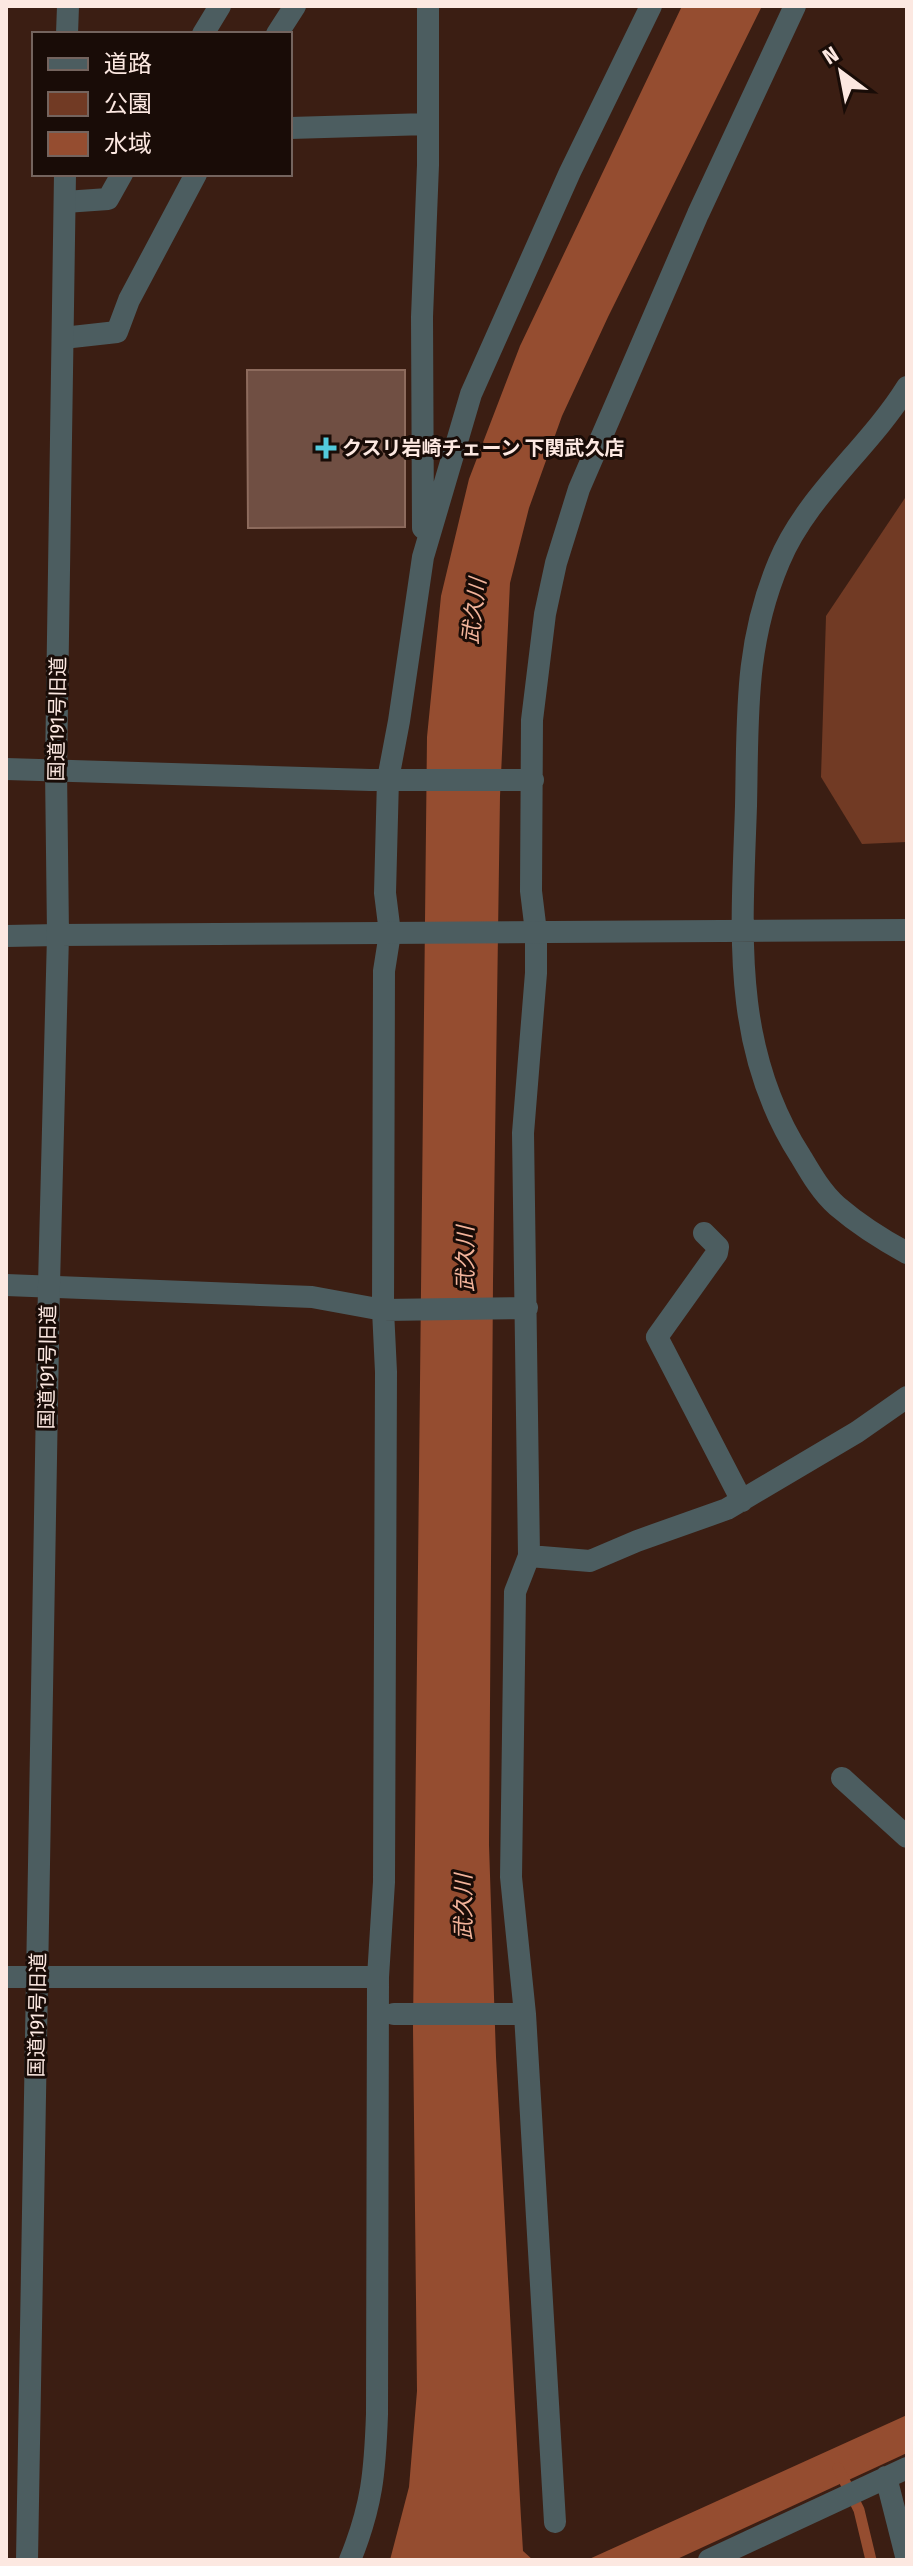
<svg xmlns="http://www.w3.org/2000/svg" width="913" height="2566" font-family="'Fira Sans Condensed','Noto Sans JP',sans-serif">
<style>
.green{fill:#713a24}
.water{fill:#954d30}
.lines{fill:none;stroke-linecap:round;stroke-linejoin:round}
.stream{stroke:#954d30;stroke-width:11}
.building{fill:#704f43;stroke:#8d6b5d;stroke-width:2}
.minor{stroke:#4c5d60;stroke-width:22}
.tertiary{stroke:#4c5d60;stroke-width:22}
.poi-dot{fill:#53cadc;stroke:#190c07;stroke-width:3}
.labels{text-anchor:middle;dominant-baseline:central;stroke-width:6;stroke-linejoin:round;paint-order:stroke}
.poi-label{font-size:20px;font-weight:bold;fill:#fce8e1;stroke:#190c07;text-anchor:start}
.street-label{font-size:20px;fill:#fce8e1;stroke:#190c07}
.water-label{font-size:22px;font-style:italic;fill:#f3b49b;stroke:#190c07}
</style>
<rect width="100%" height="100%" fill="#3b1e13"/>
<!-- green -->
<path class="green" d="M907,495V842L862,844L821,777L826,616Z"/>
<!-- water -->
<path class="water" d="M682,6H762L608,317L562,416L529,508L510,583L500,796L493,1281L489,1845L496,2057L521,2518L523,2551L533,2560H390L409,2487L417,2391L413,2028L427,737L441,596L469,479L520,346Z
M907,2415V2453L675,2560H587Z"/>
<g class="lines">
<!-- stream -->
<path class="stream" d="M838,2468L859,2510L871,2560"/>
</g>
<!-- building -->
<path class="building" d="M247,370H405V527L248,528Z"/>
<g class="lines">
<!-- minor -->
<path class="minor" d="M203,34L220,6
M277,34L295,6
M290,128L428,124
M65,202L108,199L122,174
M63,338L117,332L129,300L196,174
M423,528L422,317L428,165V6
M6,769L370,780H533
M6,936L58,935
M704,1233L718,1247L717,1253L657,1337L742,1501
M6,1285L312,1297L383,1310L527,1308
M529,1556L590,1561L637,1541L727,1509L857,1432L907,1397
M842,1778L907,1837
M6,1977H378
M394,2014H525
M886,2477L907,2560
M555,2522L525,2014L511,1877L515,1592L529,1556L523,1133L536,973V932L531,891L532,720L545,614L556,563L579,489L698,214L795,6
M350,2560C372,2506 375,2472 377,2414L378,1977L384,1882L386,1372L383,1310L384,971L390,933L385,893L388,779L399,721L423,557L471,394L570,172L651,6
M709,2560L907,2468"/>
<!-- tertiary -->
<path class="tertiary" d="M67,34L68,6
M907,387C869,448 807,495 779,562C744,645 748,717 746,806C742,930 730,1047 801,1157C811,1174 822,1193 837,1206C858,1224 883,1240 907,1253
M58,935L907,930
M27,2560L49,1285L58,935L56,769L65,174"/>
</g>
<!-- markers -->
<path class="poi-dot" d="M322 436h8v8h8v8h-8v8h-8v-8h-8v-8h8z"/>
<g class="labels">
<!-- poi labels -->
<g class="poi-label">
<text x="342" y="448">クスリ岩崎チェーン 下関武久店</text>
</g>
<!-- street labels -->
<g class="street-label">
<text transform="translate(57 719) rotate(-89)">国道191号旧道</text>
<text transform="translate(47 1367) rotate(-89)">国道191号旧道</text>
<text transform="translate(37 2015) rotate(-89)">国道191号旧道</text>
</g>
<!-- water labels -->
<g class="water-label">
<text transform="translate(474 611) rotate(-83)">武久川</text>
<text transform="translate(465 1259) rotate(-90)">武久川</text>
<text transform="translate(463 1907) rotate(-90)">武久川</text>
</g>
</g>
<!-- border -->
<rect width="913" height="2566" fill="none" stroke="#fce8e1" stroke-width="16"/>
<!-- legend -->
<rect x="32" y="32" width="260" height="144" fill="#190c07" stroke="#74645e" stroke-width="2"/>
<rect x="48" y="58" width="40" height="12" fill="#4c5d60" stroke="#74645e" stroke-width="2"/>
<text x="104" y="72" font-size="24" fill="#fce8e1">道路</text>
<rect x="48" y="92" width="40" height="24" fill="#713a24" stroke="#74645e" stroke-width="2"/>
<text x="104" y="112" font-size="24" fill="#fce8e1">公園</text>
<rect x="48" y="132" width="40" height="24" fill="#954d30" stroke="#74645e" stroke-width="2"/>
<text x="104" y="152" font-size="24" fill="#fce8e1">水域</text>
<!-- north arrow -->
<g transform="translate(841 72) rotate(328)" stroke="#190c07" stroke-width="6" paint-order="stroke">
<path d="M0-6L14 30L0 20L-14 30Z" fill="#fce8e1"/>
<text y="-12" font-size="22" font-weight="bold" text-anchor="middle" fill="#fce8e1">N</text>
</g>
</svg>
